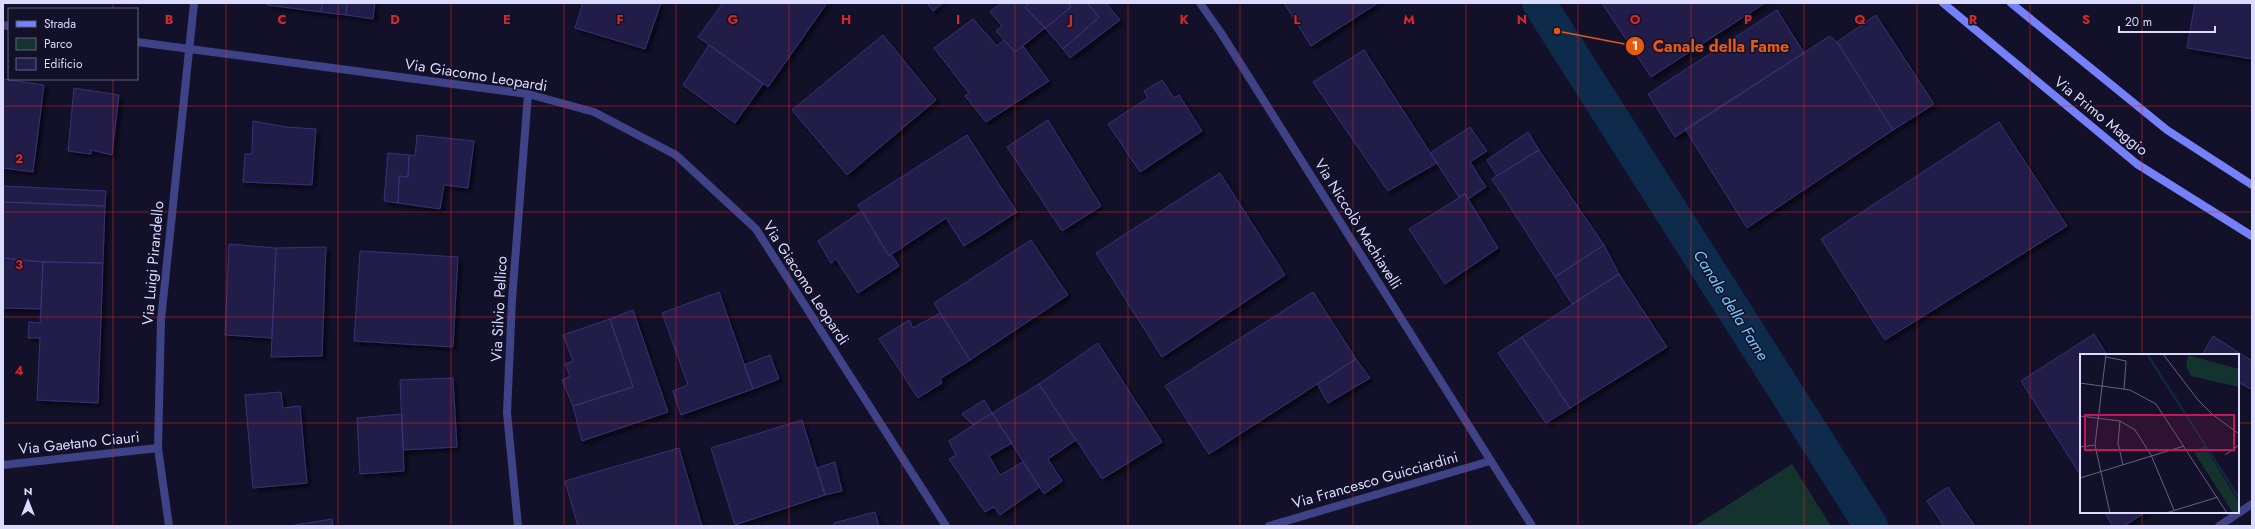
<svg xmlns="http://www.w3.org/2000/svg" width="2255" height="529" font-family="Jost,sans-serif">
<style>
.green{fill:#14332f}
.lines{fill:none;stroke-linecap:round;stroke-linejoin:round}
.canal{stroke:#0e2b4c;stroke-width:34}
.building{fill:#221e4a;stroke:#373175;filter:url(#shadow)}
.lane{stroke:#3e4387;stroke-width:8}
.street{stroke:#3e4387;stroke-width:8}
.secondary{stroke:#7580fb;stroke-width:8}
.grid{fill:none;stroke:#d62828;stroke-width:1;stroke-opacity:0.55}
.labels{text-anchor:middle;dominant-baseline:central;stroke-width:3;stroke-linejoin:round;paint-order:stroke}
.street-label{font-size:15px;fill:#dbdbfe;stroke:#13112a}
.water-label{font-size:16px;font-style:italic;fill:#6cc8fb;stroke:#13112a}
.inset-river{fill:none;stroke:#0e2b4c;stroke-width:2}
.inset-road{fill:none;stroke:#63627f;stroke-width:1}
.view{fill:#c2185b;fill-opacity:0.15;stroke:#c2185b;stroke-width:2}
.inset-edge{fill:none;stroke:#dbdbfe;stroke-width:2}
.grid-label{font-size:13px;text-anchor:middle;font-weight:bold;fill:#d62828;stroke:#13112a;stroke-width:3;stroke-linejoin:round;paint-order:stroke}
.leader{fill:none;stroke:#e8590c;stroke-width:1.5}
.callout-dot{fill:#e8590c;stroke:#13112a;stroke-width:1.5}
.mark-label{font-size:12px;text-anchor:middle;font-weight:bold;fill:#fff}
.callout-label{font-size:16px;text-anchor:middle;font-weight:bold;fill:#e8590c;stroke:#13112a;stroke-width:3;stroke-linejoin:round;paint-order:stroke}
</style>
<defs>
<filter id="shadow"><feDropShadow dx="3.5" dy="3.5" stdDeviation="2" flood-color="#0009"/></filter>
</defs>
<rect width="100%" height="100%" fill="#13112a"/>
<!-- green -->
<path class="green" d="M1792,464L1831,526H1695Z"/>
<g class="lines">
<!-- canal -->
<path class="canal" d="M1539,3L1871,526"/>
</g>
<!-- building -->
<path class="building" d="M268,3H322L321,12L267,5Z
M322,3H347L346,15L321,12Z
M347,3H375L373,19L346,15Z
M583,3H661L645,49L575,28Z
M723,3H827L768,87L698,37Z
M927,3H943L933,11Z
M1001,3H1030L1025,7L1045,28L1015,52L996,31L1002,26L990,12Z
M1030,3H1068L1071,7L1045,28L1025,7Z
M1068,3H1087L1099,17L1063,49L1045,28L1071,7Z
M1087,3H1106L1120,20L1070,58L1063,49L1099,17Z
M1284,3H1378L1311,46Z
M1602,3H1765L1651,77Z
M2195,3H2252V59L2187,48Z
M1777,10L1804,53L1675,137L1648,94Z
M1876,15L1934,104L1893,130L1837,42Z
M973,19L997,46L1004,40L1015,52L1023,46L1049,81L986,122L965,96L969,93L934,48Z
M883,35L936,100L847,175L792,110Z
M1830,36L1837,42L1893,130L1747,228L1685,129Z
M709,45L763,84L735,123L683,85Z
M1364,50L1437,163L1388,191L1313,82Z
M3,79L44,85L33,172L3,168Z
M1162,80L1174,98L1179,95L1202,131L1140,172L1108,124L1148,98L1144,91Z
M74,88L119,95L112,155L91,150V154L68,151Z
M1048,120L1101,206L1062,231L1007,147Z
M253,121L286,127L316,129L312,185L243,182L245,154H252Z
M1999,122L2067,226L1885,340L1821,239Z
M1470,127L1487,151L1470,162L1486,187L1468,199L1465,194L1459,197L1430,153Z
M1528,132L1539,150L1497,176L1487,160Z
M417,135L474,141L468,188L444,185L440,209L398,203L399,176L408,177L409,155L415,156Z
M967,135L1017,212L964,246L946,218L889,256L858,205Z
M1539,150L1604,245L1555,277L1492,179Z
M388,153L409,155L408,177L399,176L398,203L384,201Z
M1220,173L1285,275L1162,357L1096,253Z
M3,186L106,191L105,206L3,202Z
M1465,194L1498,248L1445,284L1409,229Z
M3,202L105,206L103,263L43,262L3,258Z
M862,211L889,256L891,254L899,266L858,293L836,259L831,263L818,241Z
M1031,240L1068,295L970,360L934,303Z
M229,244L276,248L272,338L225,335Z
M1604,245L1619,274L1572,304L1555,277Z
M326,247L322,356L271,357L276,248Z
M360,251L458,257L453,347L354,341Z
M3,258L43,262L41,309L3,308Z
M43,262L103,263L98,403L37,400L40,338H28L29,322L40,323Z
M1619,274L1667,347L1570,408L1522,337Z
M719,292L753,389L681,415L673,391L688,385L662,313Z
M1313,292L1356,359L1209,454L1165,386Z
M633,310L668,412L582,441L573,406L633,387L610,319Z
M940,313L970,360L940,379L942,383L918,398L879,339L909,320L913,328Z
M610,319L633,387L573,406L562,380L570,376L565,364L573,361L563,335Z
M2094,334L2107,355H2081V476L2021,381Z
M2213,336L2252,361V390L2238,382V355H2202Z
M1522,337L1570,408L1546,423L1498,353Z
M1098,343L1162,442L1102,479L1039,384Z
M770,355L779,379L753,389L744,365Z
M1356,359L1370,378L1328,403L1317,384Z
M453,378L457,447L403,450L400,380Z
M1039,384L1076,440L1048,459L1062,481L1044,494L992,413Z
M281,392L283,408L300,406L307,483L253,488L245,395Z
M984,400L992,413L973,425L962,414Z
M992,413L1012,443L989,456L1000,475L1023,462L1040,487L1000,515L994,507L985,512L949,459L956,455L949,441Z
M402,414L404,471L360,474L357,418Z
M802,420L825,495L735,525L711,448Z
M679,448L702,526H578L565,481Z
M835,462L842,491L825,495L817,468Z
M1948,487L1975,526H1944L1927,501Z
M875,512L879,526H835L834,523Z
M2104,512H2146L2124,526H2113Z
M332,519L333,526H289Z"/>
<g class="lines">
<!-- lane -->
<path class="lane" d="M2219,526L2252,504"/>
<!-- street -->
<path class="street" d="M1200,3L1221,33L1532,526
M3,25L9,26
M137,42L528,94L594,112L676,155L756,229L946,526
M3,465L158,448
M169,526L158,448L161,320L194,3
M518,526L507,413L512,300L528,94
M1269,526L1490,461"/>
<!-- secondary -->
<path class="secondary" d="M1943,3L2137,164L2252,236
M2011,3L2167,130L2252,185"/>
</g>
<!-- grid -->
<path class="grid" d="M113,3V9M226,3V526M338,3V526M451,3V526M564,3V526M676,3V526M789,3V526M902,3V526M1015,3V526M1128,3V526M1240,3V526M1353,3V526M1466,3V526M1578,3V526M1691,3V526M1804,3V526M1917,3V526M2030,3V526M2142,3V355M113,79V526M3,106H2252M3,212H2252M3,317H2252M3,423H2081M2238,423H2252M2142,512V526"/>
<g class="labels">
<!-- street labels -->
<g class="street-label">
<text transform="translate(476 75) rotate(9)">Via Giacomo Leopardi</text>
<text transform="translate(2101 116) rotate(39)">Via Primo Maggio</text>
<text transform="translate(1358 224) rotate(58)">Via Niccolò Machiavelli</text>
<text transform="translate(153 263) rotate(-85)">Via Luigi Pirandello</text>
<text transform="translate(806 283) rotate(57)">Via Giacomo Leopardi</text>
<text transform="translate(499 309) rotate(-87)">Via Silvio Pellico</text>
<text transform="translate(79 443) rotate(-6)">Via Gaetano Ciauri</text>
<text transform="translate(1375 480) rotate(-16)">Via Francesco Guicciardini</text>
</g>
<!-- water labels -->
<g class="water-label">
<text transform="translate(1731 305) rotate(58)">Canale della Fame</text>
</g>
</g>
<!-- overview -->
<g transform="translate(2080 354)">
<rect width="159" height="159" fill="#13112a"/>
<path d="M108,1L159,15V33L111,22L106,12ZM124,92L159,148V159H153L114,98Z" fill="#14332f"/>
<path class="inset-river" d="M67,0L159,144"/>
<path class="inset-road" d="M26,0L15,91L30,159M83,0L118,46L132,60L159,80M26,3L46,7L44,35M0,29L50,36L76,50L147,159M0,62L40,67L55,76L71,101L94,156M40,67L38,89L43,111M0,93L15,91M145,101L159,91M0,124L104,92M86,159L138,143"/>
<path class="view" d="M5,61H154V96H5Z"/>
<rect width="159" height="159" class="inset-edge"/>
</g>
<g class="grid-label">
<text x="169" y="24">B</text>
<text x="282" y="24">C</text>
<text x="395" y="24">D</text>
<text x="507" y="24">E</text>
<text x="620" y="24">F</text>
<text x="733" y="24">G</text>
<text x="846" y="24">H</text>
<text x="958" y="24">I</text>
<text x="1071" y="24">J</text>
<text x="1184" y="24">K</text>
<text x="1297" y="24">L</text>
<text x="1409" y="24">M</text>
<text x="1522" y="24">N</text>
<text x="1635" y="24">O</text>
<text x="1748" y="24">P</text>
<text x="1860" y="24">Q</text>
<text x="1973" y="24">R</text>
<text x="2086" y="24">S</text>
<text x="19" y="163">2</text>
<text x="19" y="269">3</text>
<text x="19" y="375">4</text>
</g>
<!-- callouts -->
<path class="leader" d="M1557 31L1635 46"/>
<g class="callout-dot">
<circle cx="1557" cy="31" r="4"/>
<circle cx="1635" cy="46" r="10"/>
</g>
<g class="mark-label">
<text x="1635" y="50">1</text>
</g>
<g class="callout-label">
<text x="1721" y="52">Canale della Fame</text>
</g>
<!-- border -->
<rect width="2255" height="529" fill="none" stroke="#dbdbfe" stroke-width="8"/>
<!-- legend -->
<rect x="8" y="8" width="130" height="72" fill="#13112a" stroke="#63627f"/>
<rect x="16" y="21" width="20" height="6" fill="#7580fb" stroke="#63627f"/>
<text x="44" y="28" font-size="12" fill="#dbdbfe">Strada</text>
<rect x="16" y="38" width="20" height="12" fill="#14332f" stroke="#63627f"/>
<text x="44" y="48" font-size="12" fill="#dbdbfe">Parco</text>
<rect x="16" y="58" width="20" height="12" fill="#221e4a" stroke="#63627f"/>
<text x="44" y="68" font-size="12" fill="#dbdbfe">Edificio</text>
<!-- north arrow -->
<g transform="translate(28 501)" stroke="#13112a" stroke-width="3" paint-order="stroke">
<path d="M0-3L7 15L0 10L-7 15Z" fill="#dbdbfe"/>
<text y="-6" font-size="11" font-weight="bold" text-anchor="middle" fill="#dbdbfe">N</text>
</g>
<!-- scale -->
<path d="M2119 26v6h96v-6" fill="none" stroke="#dbdbfe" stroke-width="2"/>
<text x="2125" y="26" font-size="12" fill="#dbdbfe" stroke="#13112a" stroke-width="3" paint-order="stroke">20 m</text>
</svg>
